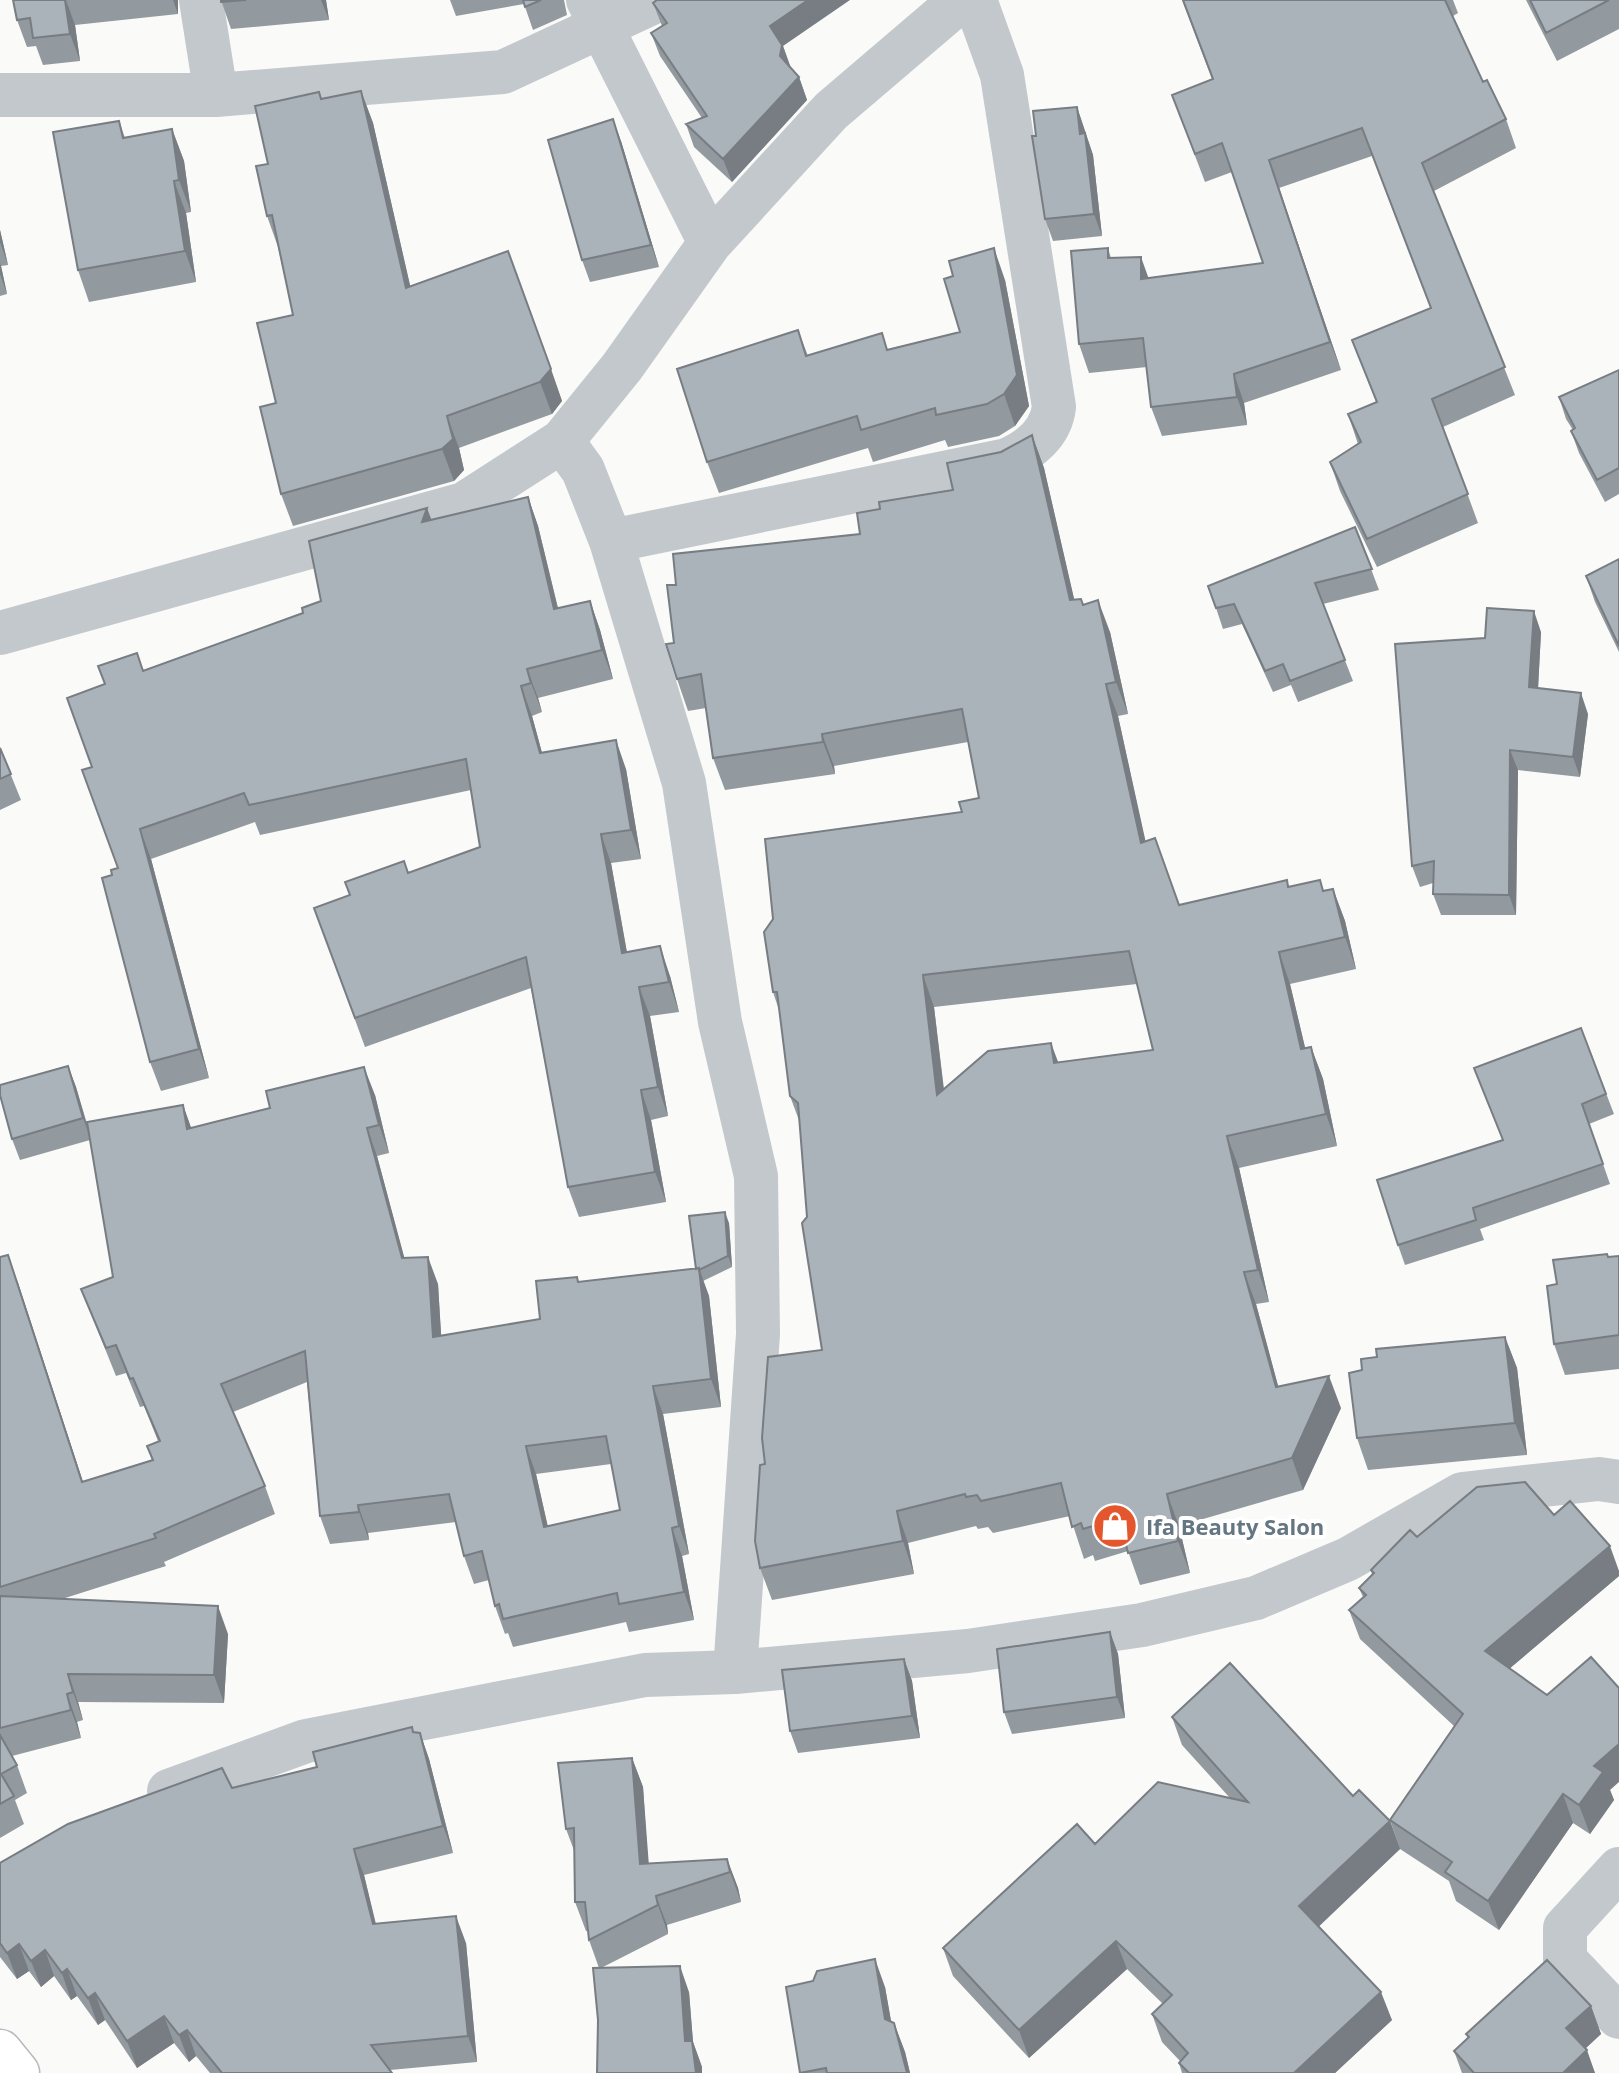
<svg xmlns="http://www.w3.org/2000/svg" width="1619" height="2073" font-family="'Open Sans',sans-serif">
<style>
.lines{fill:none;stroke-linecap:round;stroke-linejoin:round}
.major-casing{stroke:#b5babe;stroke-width:47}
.minor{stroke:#c3c8cc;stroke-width:44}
.major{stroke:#fff;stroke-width:44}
.wall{fill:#929a9f;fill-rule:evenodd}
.shaded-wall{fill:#777d82}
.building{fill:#aab3b9;stroke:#777d82;stroke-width:2;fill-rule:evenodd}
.labels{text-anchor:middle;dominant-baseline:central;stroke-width:8;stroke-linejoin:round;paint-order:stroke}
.poi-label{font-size:22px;font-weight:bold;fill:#657683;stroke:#fff;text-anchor:start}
</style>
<rect width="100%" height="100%" fill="#fafaf8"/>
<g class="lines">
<!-- major casing -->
<g class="major-casing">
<path id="major" d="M0,2052L17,2073"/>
</g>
<!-- minor -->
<path class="minor" d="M201,0L216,95
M588,0L710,243
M0,95H216L503,72L658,0
M562,441L583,470L611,541L684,783L720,1022L756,1176L758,1334L735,1672
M611,541L1007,460C1030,450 1051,433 1054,407L1002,75L975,0
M0,633L464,504L562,441L622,367L710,243L831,111L961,0
M169,1791L306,1741L645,1675L735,1672L968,1651L1142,1625L1256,1598L1348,1559L1462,1494L1599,1479L1619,1482
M1619,1869L1565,1928V1960L1619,2017"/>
<!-- major -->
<use href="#major" class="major"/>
</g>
<!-- wall -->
<path class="wall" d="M13,0H178V14L75,25L80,61L43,65L36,46L27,47L17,20Z
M221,0H326L329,20L231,29Z
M450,0H564L567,15L533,30L524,4L456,16Z
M1182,0H1453L1458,13L1453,16L1483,82L1506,119L1516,148L1434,191L1515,395L1443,427L1478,523L1377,567L1340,491L1330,462L1358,444L1348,414L1376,402L1352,340L1431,309L1372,156L1279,188L1341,370L1244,403L1247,425L1162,436L1151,407L1147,367L1089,373L1079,344L1108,248L1111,258L1148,278L1263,263L1232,172L1205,182L1172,95L1212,79Z
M1526,0H1619V29L1557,61Z
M653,3L783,46L791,68L799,77L807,100L732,182L694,147L686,124L702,118L660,56L651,33L662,26Z
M361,91L373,123L410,286L508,251L562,401L552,414L459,448L464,470L454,481L293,526L281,494L276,403L293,315L278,247L267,216L268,164L319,92L322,99Z
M1077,107L1093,155L1102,236L1053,241L1045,219L1036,136Z
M119,121L125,138L172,129L184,161L191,212L186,213L196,282L89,302L78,270Z
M621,141L659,267L590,282L582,260Z
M0,230L8,265L1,266L7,294L0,296Z
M1005,280L1029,406L1015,426L999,436L948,447L945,440L873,462L868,448L719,493L707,462L798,330L808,356L888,349L960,332Z
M1619,370V494L1605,502L1579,453L1571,431L1573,430L1566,419L1559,397Z
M1032,435L1044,468L1074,600L1083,605L1110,632L1128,714L1118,716L1145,841L1179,905L1287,880L1289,887L1324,890L1333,889L1345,921L1356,969L1290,984L1305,1048L1311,1047L1323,1079L1337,1146L1239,1168L1269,1302L1256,1304L1278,1386L1341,1408L1303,1490L1179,1526L1190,1573L1140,1585L1128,1551L1095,1561L1093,1555L1084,1559L1070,1516L993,1533L988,1527L978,1529L976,1526L908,1543L914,1574L772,1600L760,1568L765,1464L822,1350L807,1217L800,1123L790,1096L779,1010L773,992L962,812L979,798L968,742L834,766L835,774L725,790L713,758L706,708L688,711L677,679L674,643L676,585L860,534L880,509L953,490L1001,452ZM1137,984L1153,1050L1058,1062L944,1089L934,1007Z
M528,497L538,526L558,608L590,601L600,630L613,679L538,698L542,712L532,716L542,753L626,769L641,859L611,863L627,952L670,976L679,1012L650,1016L668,1116L651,1120L666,1202L579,1217L568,1187L531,988L365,1047L314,908L480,847L471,790L260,835L255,822L151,859L209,1078L161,1091L150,1062L112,875L118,868L92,767L105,684L303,613L321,601L431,520Z
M1355,527L1379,590L1323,604L1353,681L1298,702L1291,685L1273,692L1242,624L1223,629L1216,608Z
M1619,559V652L1595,602L1586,576Z
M1541,632L1538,688L1588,714L1580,777L1518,770L1516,915H1441L1433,894V883L1420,887L1412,866L1485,638Z
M0,748L21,800L0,810Z
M1581,1028L1614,1114L1589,1124L1610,1184L1480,1229L1484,1240L1405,1265L1398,1245L1502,1140Z
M68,1066L76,1087L88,1127L183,1105L191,1128L375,1095L389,1153L377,1156L404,1258L438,1284L441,1336L540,1319L577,1277L579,1282L696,1269L729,1223L732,1267L703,1281L709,1296L721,1407L663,1414L689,1554L682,1556L694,1620L629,1632L626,1622L513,1647L508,1633L505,1634L495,1606L489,1580L474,1584L464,1556L456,1522L368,1533L369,1540L330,1544L320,1516L307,1382L233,1412L265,1486L275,1514L164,1562L166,1566L62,1599L228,1634L224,1703L78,1702L83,1720L77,1722L81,1738L12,1756L17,1765L27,1793L15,1800L24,1824L0,1838V1257L18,1283L83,1482L152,1460L147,1446L158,1441L144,1406L140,1407L126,1373L116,1376L81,1289L113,1277L90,1140L20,1160L12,1139ZM611,1464L620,1510L548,1527L536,1474Z
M1619,1256V1369L1565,1375L1554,1344L1557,1284L1609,1257Z
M1505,1337L1517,1368L1527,1455L1368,1470L1357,1438L1362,1370L1377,1357Z
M1554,1515L1619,1576L1510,1668L1610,1790L1614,1800L1590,1834L1573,1823L1499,1930L1456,1901L1449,1881L1400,1849L1390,1820L1454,1726L1360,1639L1349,1610L1363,1597L1359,1588L1372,1575L1371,1570L1417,1537Z
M1110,1632L1118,1654L1125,1718L1012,1734L1004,1712Z
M904,1659L912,1681L920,1738L798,1753L790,1731Z
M1172,1717L1353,1796L1390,1821L1400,1849L1318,1926L1392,2020L1335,2073H1182L1179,2063L1180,2061L1162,2042L1152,2014L1163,2004L1127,1969L1029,2058L953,1976L943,1948L1095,1844L1230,1798L1182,1745Z
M414,1732L420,1733L429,1759L453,1853L364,1875L376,1924L466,1943L477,2062L390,2070L392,2073H210L196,2056L189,2062L174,2043L137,2068L105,2020L98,2025L77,1996L71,2000L54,1976L41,1987L29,1971L17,1979L0,1957V1863L232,1788L317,1767Z
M632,1758L643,1787L648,1864L727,1859L738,1888L741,1902L667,1925L668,1934L601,1968L689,1992L693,2042L702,2067L599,1968L589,1940L588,1931H586L575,1902V1853L566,1829Z
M885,1987L891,2022L894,2023L905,2052L910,2073H800Z
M1591,2006L1601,2034L1585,2049L1595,2073H1462L1454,2051L1468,2038L1466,2034Z"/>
<!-- shaded-wall -->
<path class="shaded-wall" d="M66,0L75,25L80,61L70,34Z
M173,0H178V14Z
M321,0H326L329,20Z
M808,0H850L783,46L791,69L789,79L770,26Z
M799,77L807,100L732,182L723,159Z
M361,91L373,123L418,320L406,288Z
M1077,107L1093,155L1102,236L1094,214L1080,134Z
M613,119L621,141L659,267L651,245Z
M172,129L184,161L191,212L179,180Z
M1269,160L1279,188L1341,370L1330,342Z
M174,181L186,213L196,282L185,251Z
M0,230L8,265L0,242Z
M994,248L1005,280L1029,406L1015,426L1004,394Z
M1141,257L1151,285L1141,279Z
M0,263L1,266L7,294L0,274Z
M551,369L562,401L552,414L540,382Z
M1234,374L1244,403L1247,425L1237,397Z
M447,416L459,448L464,470L454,481L442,449Z
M1032,435L1044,468L1082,633L1070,600Z
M528,497L538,526L565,638L554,609Z
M427,508L438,537L422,522Z
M1098,600L1110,632L1128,714L1116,682Z
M590,601L600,630L613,679L602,650Z
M1534,611L1541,632L1537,708L1529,687Z
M527,669L538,698L542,712L531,683Z
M1106,684L1118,716L1153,875L1141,843Z
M521,686L532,716L550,782L540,753Z
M1581,693L1588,714L1580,777L1573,757Z
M822,734L834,766L835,774L823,742Z
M616,740L626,769L641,859L631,830Z
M1510,750L1518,770L1516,915L1509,895Z
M140,829L151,859L209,1078L199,1049Z
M601,834L611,863L632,982L622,953Z
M1333,889L1345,921L1356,969L1345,937Z
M660,946L670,976L679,1012L669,982Z
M1279,952L1290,984L1313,1081L1301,1049Z
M923,975L934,1007L948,1127L937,1095Z
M639,987L650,1016L668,1116L658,1087Z
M1051,1043L1063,1075L1054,1063Z
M1311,1047L1323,1079L1337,1146L1326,1114Z
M68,1066L76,1087L91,1140L83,1118Z
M364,1067L375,1095L389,1153L379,1125Z
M641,1090L651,1120L666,1202L655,1172Z
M183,1105L193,1133L187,1129Z
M367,1128L377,1156L412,1286L402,1258Z
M1227,1136L1239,1168L1269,1302L1258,1270Z
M725,1212L729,1223L732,1267L728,1256Z
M8,1255L18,1283L92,1510L82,1482Z
M428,1257L438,1284L443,1365L433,1337Z
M699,1268L709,1296L721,1407L711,1379Z
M1244,1272L1256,1304L1287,1419L1276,1387Z
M1505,1337L1517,1368L1527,1455L1515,1423Z
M1329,1376L1341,1408L1303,1490L1292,1458Z
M653,1386L663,1414L689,1554L679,1526Z
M526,1446L536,1474L554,1555L544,1527Z
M1167,1494L1179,1526L1190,1573L1178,1541Z
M358,1505L368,1533L369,1540L359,1512Z
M897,1511L908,1543L914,1574L903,1541Z
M672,1528L682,1556L694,1620L684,1592Z
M1610,1546L1619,1571V1576L1496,1680L1485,1651Z
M218,1606L228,1634L224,1703L214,1675Z
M1110,1632L1118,1654L1125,1718L1117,1697Z
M904,1659L912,1681L920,1738L912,1716Z
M68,1674L78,1702L83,1720L73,1692Z
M67,1694L77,1722L81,1738L71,1710Z
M420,1733L429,1759L453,1853L443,1826Z
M1619,1744V1782L1610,1790L1614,1800L1590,1834L1579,1805L1594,1766Z
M632,1758L643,1787L651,1893L640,1864Z
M1563,1794L1573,1823L1499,1930L1488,1901Z
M1390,1821L1400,1849L1310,1935L1299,1906Z
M354,1849L364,1875L382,1951L373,1924Z
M727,1859L738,1888L741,1902L730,1872Z
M656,1896L667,1925L668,1934L658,1905Z
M456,1916L466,1943L477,2062L468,2036Z
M1116,1941L1127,1969L1029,2058L1019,2030Z
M19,1944L29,1971L17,1979L7,1953Z
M45,1950L54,1976L41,1987L31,1961Z
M875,1959L885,1987L896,2048L885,2019Z
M680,1966L689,1992L693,2042L702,2067V2073H696L685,2041Z
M67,1969L77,1996L71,2000L62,1973Z
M1381,1992L1392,2020L1335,2073H1294Z
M95,1993L105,2020L98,2025L88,1998Z
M1591,2006L1601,2034L1576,2057L1566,2028Z
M164,2016L174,2043L137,2068L127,2041Z
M894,2023L905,2052L910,2073H907Z
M187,2030L196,2056L189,2062L179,2035Z
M1587,2050L1595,2073H1563Z"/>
<!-- building -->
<path class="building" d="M13,0H65L70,34L33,38L30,18L17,20Z
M221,0H246L221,2Z
M523,0H541L525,7Z
M657,0H808L770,26L782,45L780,56L799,77L723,159L686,124L707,116L651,33L667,23L653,3Z
M1183,0H1445L1483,82L1487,80L1506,119L1422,163L1505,367L1432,399L1468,494L1367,539L1330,462L1361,442L1348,414L1377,402L1352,340L1431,308L1362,128L1269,160L1330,342L1234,374L1237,397L1151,407L1143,338L1079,344L1071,251L1108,248V258L1141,257V279L1263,263L1222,143L1195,154L1172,95L1213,79Z
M1530,0H1609L1546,33Z
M361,91L406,288L508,251L551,369L540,382L447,416L453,439L442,449L281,494L260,407L276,403L257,323L293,315L272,215L267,216L256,166L268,164L255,106L319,92L321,99Z
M1077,107L1080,134L1085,133L1094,214L1045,219L1032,136H1036L1033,111Z
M613,119L651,245L582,260L548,140Z
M119,121L123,138L172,129L179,180L174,181L185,251L78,270L53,132Z
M994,248L1017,375L1004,394L987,404L936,415L935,408L861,430L857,416L707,462L677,369L798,330L806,356L882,333L887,350L960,332L944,279L953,276L949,261Z
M1619,370V468L1597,480L1571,431L1575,428L1559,397Z
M1032,435L1070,600L1081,599L1083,605L1098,600L1116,682L1106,684L1141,843L1155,838L1179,905L1287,880L1288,887L1320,880L1323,891L1333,889L1345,937L1279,952L1301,1049L1311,1047L1326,1114L1227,1136L1258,1270L1244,1272L1276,1387L1329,1376L1292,1458L1167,1494L1178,1541L1128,1553L1120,1518L1083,1529L1081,1523L1072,1527L1061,1483L981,1501L977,1495L966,1497L965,1494L897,1511L903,1541L760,1568L755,1541L760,1465L765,1464L762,1438L768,1357L822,1350L802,1223L807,1217L798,1103L790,1096L777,992H773L764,932L773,919L765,839L962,812L959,802L979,798L962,709L822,734L823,742L713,758L701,674L677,679L666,644L674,643L667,585H676L673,554L860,534L857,513L880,509L879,502L953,490L947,463L1001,452ZM1129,951L1153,1050L1054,1063L1051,1043L988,1051L937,1095L923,975Z
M528,497L554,609L590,601L602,650L527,669L531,683L521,686L540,753L616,740L631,830L601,834L622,953L660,946L669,982L639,987L658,1087L641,1090L655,1172L568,1187L526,957L355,1018L314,908L350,895L345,882L404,861L408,873L480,847L466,759L249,805L244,793L140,829L199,1049L150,1062L102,878L112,875L111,870L118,868L82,770L92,767L67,698L105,684L98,666L137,653L143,671L303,613L302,608L321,601L309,541L427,508L422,522Z
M1355,527L1372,569L1315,583L1345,660L1290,681L1283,664L1265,671L1234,604L1216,608L1208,586Z
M1619,559V646L1586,576Z
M1487,608L1534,611L1529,687L1581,693L1573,757L1510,750L1509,895L1433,894L1434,861L1412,866L1395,644L1485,638Z
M0,748L11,774L0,779Z
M1581,1028L1606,1094L1582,1104L1603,1164L1473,1208L1476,1220L1398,1245L1377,1180L1503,1140L1474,1068Z
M68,1066L83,1118L12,1139L0,1095V1085Z
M364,1067L379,1125L367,1128L402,1258L428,1257L433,1337L540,1319L536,1281L577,1277L578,1282L699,1268L711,1379L653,1386L679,1526L672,1528L684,1592L619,1604L617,1593L503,1619L499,1604L495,1606L482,1551L464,1556L449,1494L358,1505L359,1512L320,1516L305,1351L221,1384L265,1486L154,1534L156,1538L0,1587V1257L8,1255L82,1482L153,1460L147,1446L160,1441L133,1378L130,1379L116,1345L106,1348L81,1289L113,1277L87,1122L183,1105L187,1129L270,1108L266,1091ZM606,1436L620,1510L544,1527L526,1446Z
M725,1212L728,1256L699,1270V1268L696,1269L689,1216Z
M1607,1254L1608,1257L1619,1256V1335L1554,1344L1547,1286L1557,1284L1553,1260Z
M1505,1337L1515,1423L1357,1438L1349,1373L1362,1370L1361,1359L1377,1357L1376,1349Z
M1525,1482L1554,1515L1570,1501L1610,1546L1485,1651L1547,1695L1591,1657L1619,1688V1744L1594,1766L1603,1772L1579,1805L1563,1794L1488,1901L1445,1872L1452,1862L1390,1820L1463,1714L1349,1610L1366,1595L1359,1588L1374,1573L1371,1570L1410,1530L1417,1537L1477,1487Z
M0,1596L218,1606L214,1675L68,1674L73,1692L67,1694L71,1710L0,1728Z
M1110,1632L1117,1697L1004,1712L997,1649Z
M904,1659L912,1716L790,1731L782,1670Z
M1230,1663L1353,1796L1359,1790L1390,1821L1299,1906L1381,1992L1294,2073H1189L1179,2063L1188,2053L1152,2014L1172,1995L1116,1941L1019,2030L943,1948L1077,1824L1095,1844L1158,1782L1248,1802L1172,1717Z
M412,1727L413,1732L420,1733L443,1826L354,1849L373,1924L456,1916L468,2036L371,2045L392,2073H222L187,2030L179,2035L164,2016L127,2041L95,1993L88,1998L67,1969L62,1973L45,1950L31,1961L19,1944L7,1953L0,1943V1863L68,1824L222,1768L232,1788L317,1767L313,1752Z
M0,1735L17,1765L1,1774L14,1796L0,1804Z
M632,1758L640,1864L727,1859L730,1872L656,1896L658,1905L589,1940L585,1902H575L574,1828L566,1829L558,1763Z
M875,1959L885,2019L894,2023L907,2073H827L826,2068L800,2073L786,1987L813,1981L817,1971Z
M1547,1960L1591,2006L1566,2028L1587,2050L1563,2073H1474L1454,2051L1469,2037L1466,2034Z
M680,1966L685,2041H692L696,2073H597L598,2020L593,1968Z"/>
<!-- icons -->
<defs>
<g id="shop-disc" transform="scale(2.3)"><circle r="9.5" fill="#e4572e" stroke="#fff"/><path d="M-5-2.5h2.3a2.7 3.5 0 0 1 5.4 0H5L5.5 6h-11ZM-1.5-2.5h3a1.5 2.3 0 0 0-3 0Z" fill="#fff"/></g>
</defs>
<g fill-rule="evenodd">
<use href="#shop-disc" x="1115" y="1526"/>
</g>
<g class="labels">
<!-- poi labels -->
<g class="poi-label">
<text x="1146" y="1526">Ifa Beauty Salon</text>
</g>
</g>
</svg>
